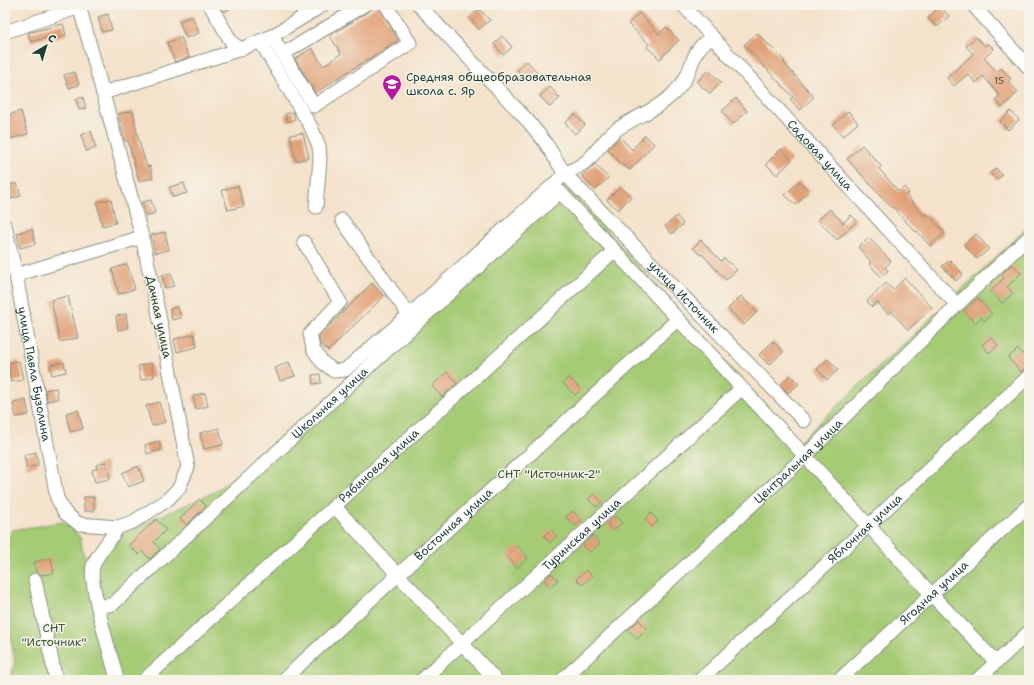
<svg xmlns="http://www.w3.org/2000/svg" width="1034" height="685" font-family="'Shantell Sans',sans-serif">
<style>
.green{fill:#a5cb75;stroke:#628454}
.building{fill:#e1a178}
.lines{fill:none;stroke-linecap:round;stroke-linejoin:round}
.minor-casing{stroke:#8a9080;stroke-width:15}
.minor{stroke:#fff;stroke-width:13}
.labels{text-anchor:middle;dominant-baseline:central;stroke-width:3;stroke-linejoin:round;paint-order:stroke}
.number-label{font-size:10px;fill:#505645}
.poi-label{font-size:12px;fill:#1f3d34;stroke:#f7f3e8;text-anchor:start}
.street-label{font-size:12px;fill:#1f3d34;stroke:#f7f3e8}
.park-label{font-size:12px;fill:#3a5941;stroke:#f7f3e8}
</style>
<rect width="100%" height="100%" fill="#f7f3e8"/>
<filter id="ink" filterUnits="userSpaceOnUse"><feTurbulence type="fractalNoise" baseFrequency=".025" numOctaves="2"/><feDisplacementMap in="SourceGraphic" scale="8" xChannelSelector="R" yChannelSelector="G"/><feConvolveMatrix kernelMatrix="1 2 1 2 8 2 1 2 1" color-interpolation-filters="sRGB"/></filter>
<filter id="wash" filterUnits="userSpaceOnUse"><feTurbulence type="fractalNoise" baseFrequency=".012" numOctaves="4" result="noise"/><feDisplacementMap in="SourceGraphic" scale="16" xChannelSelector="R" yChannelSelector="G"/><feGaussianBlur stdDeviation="0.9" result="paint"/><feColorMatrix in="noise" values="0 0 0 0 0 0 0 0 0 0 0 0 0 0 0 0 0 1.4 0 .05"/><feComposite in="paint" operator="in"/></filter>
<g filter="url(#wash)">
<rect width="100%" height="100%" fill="#f4e2cb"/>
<!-- green -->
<path class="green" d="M564,183L798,443L1029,226V680H10L15,663L5,603V542L13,530L63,522L80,537L84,557L121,534L214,492L342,396Z"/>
<g id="blocks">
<!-- building -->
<path class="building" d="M219,5H235L224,12Z
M378,5L398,40L315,93L295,59L312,48L323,66L341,54L330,36Z
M940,6L949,16L937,27L928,18Z
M479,9L490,20L479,29L469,18Z
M639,13L659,34L666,27L679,40L660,59L647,47L649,44L628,24Z
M108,14L112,30L102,32L98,17Z
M192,16L199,33L186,38L179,21Z
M63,24L66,35L52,39V36L31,42L28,33Z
M757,33L785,61L783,62L814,97L800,110L790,99L793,97L744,45Z
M502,36L512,47L503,55L494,44Z
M181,37L189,57L175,62L167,43Z
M976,37L985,46L988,44L994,49L984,58L997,72L1001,68L1011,79L1008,81L1018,92L1002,108L995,100L1000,96L983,76L976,83L968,74L954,86L947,78L973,54L966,46Z
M527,61L537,72L527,81L517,70Z
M708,70L721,82L710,94L697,82Z
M75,72L79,85L69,88L64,75Z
M550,87L560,98L550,107L540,96Z
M83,97L86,108L79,110L76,99Z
M736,98L747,111L733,124L722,111Z
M21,111L28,134L10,139L5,122V116Z
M133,111L138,138L147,167L150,166L153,178L139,181L128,141H125L118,114Z
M848,111L858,123L843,136L833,125Z
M1011,111L1019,120L1008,130L1000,121Z
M293,112L295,119L287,122L285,114Z
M575,114L585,125L575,134L565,123Z
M91,131L96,148L86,151L81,135Z
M303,133L309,158L296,161L290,135Z
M645,135L654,144L630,170L620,163L608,149L620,137L632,150Z
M862,145L881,166L879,169L899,192L904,187L909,193L906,195L924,216L927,213L945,233L930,246L917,231L916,232L907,223L893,207L892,208L847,159Z
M781,149L792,160L777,175L766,164Z
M595,164L608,178L595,190L582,176Z
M996,168L1002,175L997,180L990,173Z
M799,181L809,191L796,205L785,195Z
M17,183L21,196L10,199L5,186Z
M184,183L187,193L173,197L169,187Z
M238,186L244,206L228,210L222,190Z
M620,187L631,197L618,210L607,200Z
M111,199L116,223L102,226L97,202Z
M151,200L155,213L146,216L142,202Z
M830,209L843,223L851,215L857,221L837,240L818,220Z
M677,216L683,224L672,234L665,226Z
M32,229L35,244L20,248L17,233Z
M165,232L169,250L155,253L151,235Z
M976,234L989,249L977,259L964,245Z
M869,238L891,261L885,267L888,271L881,277L869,264L871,262L858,247Z
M701,240L721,261L724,258L737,270L726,280L702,254L700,255L693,248Z
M950,260L963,274L956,281L942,266Z
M127,264L135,289L119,294L112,269Z
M1012,264L1021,273L1007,287L1013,293L1002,303L991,291L1004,278L1001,274Z
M171,273L174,286L165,288L162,275Z
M905,278L932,308L908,330L891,311L888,314L877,302L872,307L867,301L886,283L893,290Z
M372,283L384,296L328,351L320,344L319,336Z
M68,296L78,338L60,342L51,300Z
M741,296L757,312L744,325L728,309Z
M978,298L992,314L984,321L981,317L975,323L964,311Z
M178,307L181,318L172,320L170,309Z
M126,314L128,328L118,330L116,316Z
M194,334L197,347L177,352L174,339Z
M991,337L998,345L989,353L982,345Z
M773,341L783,352L769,365L759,355Z
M1018,349L1029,361V365L1021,372L1008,358Z
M828,359L838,370L827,380L817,369Z
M19,361L23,380L11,382L8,363Z
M64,362L66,372L52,375L50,365Z
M289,362L295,376L280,381L275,368Z
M151,363L154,377L141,380L138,366Z
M447,372L457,383L442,397L432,386Z
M320,374L321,383L313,384L312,375Z
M790,375L799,384L788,393L780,385Z
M569,377L581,390L575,395L563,383Z
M56,388L58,399L47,401L45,390Z
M205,393L208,406L196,409L193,396Z
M26,400L29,415L16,417L13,403Z
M159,402L165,422L152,426L146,406Z
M78,410L83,429L70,432L66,413Z
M219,428L223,445L204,449L200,433Z
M159,441L161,450L147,454L145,445Z
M36,452L38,465L27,468L24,455Z
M106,462L110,479L95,482L92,470L97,469L96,465Z
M138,466L144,481L128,487L122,473Z
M594,494L602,502L596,507L588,499Z
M84,497H94V511H84Z
M199,499L206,506L187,525L180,519Z
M573,511L582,520L575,526L566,517Z
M651,513L658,521L652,527L645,519Z
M615,516L622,523L613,531L607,524Z
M156,519L166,530L154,542L160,549L150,559L142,551L139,555L129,545Z
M551,529L557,536L550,543L544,536Z
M593,535L600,543L590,552L583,545Z
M518,546L528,558L517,568L507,556Z
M51,558L54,573L41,575L36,572L34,562Z
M586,570L592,576L582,585L576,579Z
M551,573L558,580L550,587L544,580Z
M639,620L647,629L637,639L628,630Z"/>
</g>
</g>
<g filter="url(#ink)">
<use href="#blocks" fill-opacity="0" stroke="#8a9080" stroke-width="1"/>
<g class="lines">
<!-- minor casing -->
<g class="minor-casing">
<g id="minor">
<path d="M210,5L232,43L241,49"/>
<path id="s1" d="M419,5L528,121L545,142L565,174L804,421"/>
<path id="s2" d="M683,5L957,305"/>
<path d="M973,5L1029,68"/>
<path d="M5,32L80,7"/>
<path d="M272,36L314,106L410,43L386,5"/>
<path d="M260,41L311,127L319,146L320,159L316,207"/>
<path d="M283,54L364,5"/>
<path d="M103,93L241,49L272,36L323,5"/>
<path d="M342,220L409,315"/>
<path id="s3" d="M5,226L16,275L57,498L65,513L79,524L118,527L133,522L166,501L179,488L188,467L159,315L142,237L79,5"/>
<path d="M304,242L340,302L310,334L313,349L322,362L334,371L345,370L409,315L565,174C573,169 582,166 589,159C598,150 605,138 616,130C634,117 657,110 673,94C678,89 683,83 686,77C695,60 693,47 713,38"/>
<path d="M16,275L142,237"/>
<path d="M335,507L496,680"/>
<path d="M35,580L56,680"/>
<path id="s4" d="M98,605L105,606L113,604L336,397L560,192L805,456L931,594L996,662"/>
<path d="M116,680V675C111,656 88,582 93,566C97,554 111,539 118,527"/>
<path id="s5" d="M144,680L614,251"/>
<path id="s6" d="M283,680L678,319"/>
<path id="s7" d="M422,680L742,388"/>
<path id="s8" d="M562,680L805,456L957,305L1029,237"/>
<path id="s9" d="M700,680L868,526L1029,376"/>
<path id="s10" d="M839,680L1029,505"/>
<path d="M977,680L1029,632"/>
</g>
</g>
<!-- minor -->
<use href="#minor" class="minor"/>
</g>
</g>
<!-- icons -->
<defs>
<g id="school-pin" transform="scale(1)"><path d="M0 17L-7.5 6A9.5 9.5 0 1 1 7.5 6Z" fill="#b5179e" stroke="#f7f3e8"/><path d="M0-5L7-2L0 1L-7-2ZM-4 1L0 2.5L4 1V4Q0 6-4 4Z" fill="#fff"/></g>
</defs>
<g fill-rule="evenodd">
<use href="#school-pin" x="392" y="84"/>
</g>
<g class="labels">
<!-- number labels -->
<g class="number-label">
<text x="999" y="80">15</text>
</g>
<!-- poi labels -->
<g class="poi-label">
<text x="406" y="77">Средняя общеобразовательная<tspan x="406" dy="14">школа с. Яр</tspan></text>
</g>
<!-- street labels -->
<g class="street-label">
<text stroke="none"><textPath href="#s2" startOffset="203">Садовая улица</textPath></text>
<text stroke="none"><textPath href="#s1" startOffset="395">улица Источник</textPath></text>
<text transform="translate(159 317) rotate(78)">Дачная улица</text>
<text stroke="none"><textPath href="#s3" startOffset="151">улица Павла Бузолина</textPath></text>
<text stroke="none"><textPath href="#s4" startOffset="311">Школьная улица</textPath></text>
<text stroke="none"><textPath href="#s8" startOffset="322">Центральная улица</textPath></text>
<text stroke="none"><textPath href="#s5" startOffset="318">Рябиновая улица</textPath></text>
<text stroke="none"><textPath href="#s6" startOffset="231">Восточная улица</textPath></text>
<text stroke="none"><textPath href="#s9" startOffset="224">Яблочная улица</textPath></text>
<text stroke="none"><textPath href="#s7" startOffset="216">Туринская улица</textPath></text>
<text stroke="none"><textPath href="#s10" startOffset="129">Ягодная улица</textPath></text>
</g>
<!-- park labels -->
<g class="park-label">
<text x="549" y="474">СНТ "Источник-2"</text>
<text x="54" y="628">СНТ<tspan x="54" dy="14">"Источник"</tspan></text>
</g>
</g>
<!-- margin -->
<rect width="1034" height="685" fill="none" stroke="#f7f3e8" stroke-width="20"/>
<!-- north arrow -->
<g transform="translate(46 46) rotate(38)" stroke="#f7f3e8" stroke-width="3" paint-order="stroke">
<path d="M0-3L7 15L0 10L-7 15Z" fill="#1f3d34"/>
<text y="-6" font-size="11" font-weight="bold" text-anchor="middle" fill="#1f3d34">С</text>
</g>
</svg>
